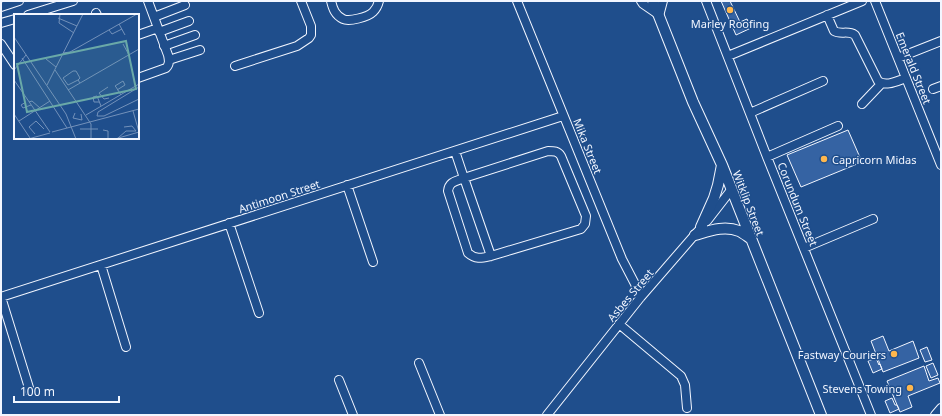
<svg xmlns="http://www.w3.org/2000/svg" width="942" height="416" font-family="'Noto Sans',sans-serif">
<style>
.building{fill:#3563a3;stroke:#f2f6ff}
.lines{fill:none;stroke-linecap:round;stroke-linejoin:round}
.minor-casing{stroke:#f2f6ff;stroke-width:10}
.major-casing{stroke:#f2f6ff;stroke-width:12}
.minor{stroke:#1f4e8c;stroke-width:8}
.major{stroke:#1f4e8c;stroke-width:10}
.poi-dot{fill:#ffb74d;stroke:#1f4e8c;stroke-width:1.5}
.labels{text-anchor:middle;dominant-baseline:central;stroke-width:3;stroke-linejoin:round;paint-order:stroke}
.poi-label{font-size:11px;fill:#f2f6ff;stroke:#1f4e8c;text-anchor:end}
.street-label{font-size:11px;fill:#f2f6ff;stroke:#1f4e8c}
.inset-road{fill:none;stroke:#7391ba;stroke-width:1}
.view{fill:#6aa9a8;fill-opacity:0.15;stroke:#6aa9a8;stroke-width:2}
.inset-edge{fill:none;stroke:#f2f6ff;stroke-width:2}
</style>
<rect width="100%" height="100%" fill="#1f4e8c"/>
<!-- building -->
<path class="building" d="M721,1H730L740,22L747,19L751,28L736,35Z
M848,130L862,162L801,187L787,155Z
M883,336L889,351L913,341L919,358L883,372L871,341Z
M927,347L932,360L925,362L920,350Z
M876,358L879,365L880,364L882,369L873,373L868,361Z
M933,363L938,375L931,378L926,366Z
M924,366L929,381L938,378L940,383L908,396L912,407L900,412L887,381Z
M892,398L895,405H897L899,409L890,413L885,401Z"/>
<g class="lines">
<!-- minor casing -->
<g class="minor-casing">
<path id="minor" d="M331,1C333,9 335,15 343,19C349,22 368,17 373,12C376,9 378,5 379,1
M517,1L622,259L635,284L640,298
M641,1L643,4L659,15
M706,1L767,157L871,415
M875,1L941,165
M1,7L19,1
M96,13L97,15
M28,15L73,1
M827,15L834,31C841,35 848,30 855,35L878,81C886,87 897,81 906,78
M659,16L663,1
M154,17L185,5
M1,23L15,19
M159,32L189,21
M138,35L158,28
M1,44L15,65
M164,46L195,35
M728,56L862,1
M898,58L941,41
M169,60L200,50
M235,66L297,46L309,38L311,35V26L301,1
M138,78L166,68C170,64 169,60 168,55L148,1
M933,89L941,86
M862,104L881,84
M750,113L823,81
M455,151L464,178L548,151C554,151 558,151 561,156L586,216L585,224L581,229L491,256C482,258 476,260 468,253L448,191C449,181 457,181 464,178L491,256
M767,157L838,126
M347,185L373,262
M707,221L731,190
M229,223L259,313
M804,248L873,219
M101,265L126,347
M1,297L563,116
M1,297L30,391
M619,324L681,376L685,385L687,408
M419,363L440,415
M339,380L353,415
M547,415L640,298L698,231
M935,415L941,408"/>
</g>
<!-- major casing -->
<g class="major-casing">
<path id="major" d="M653,1L693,102L722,165L821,415
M701,227L714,198L718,185L722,165
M695,235C709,231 724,225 739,231C743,233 747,236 750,238"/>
</g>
<!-- minor -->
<use href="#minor" class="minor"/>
<!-- major -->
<use href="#major" class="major"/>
</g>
<!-- markers -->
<g class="poi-dot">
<circle cx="730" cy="10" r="4"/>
<circle cx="824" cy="159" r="4"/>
<circle cx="894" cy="354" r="4"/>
<circle cx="910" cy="388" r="4"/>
</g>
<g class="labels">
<!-- poi labels -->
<g class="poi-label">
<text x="730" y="23" text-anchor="middle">Marley Roofing</text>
<text x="832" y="159" text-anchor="start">Capricorn Midas</text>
<text x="886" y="354">Fastway Couriers</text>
<text x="902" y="388">Stevens Towing</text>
</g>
<!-- street labels -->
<g class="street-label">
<text transform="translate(914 68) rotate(68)">Emerald Street</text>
<text transform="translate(588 146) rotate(68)">Mika Street</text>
<text transform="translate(279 196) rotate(-18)">Antimoon Street</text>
<text transform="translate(749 203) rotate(69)">Witklip Street</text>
<text transform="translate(798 204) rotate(68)">Corundum Street</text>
<text transform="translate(630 295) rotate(-50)">Asbes Street</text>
</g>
</g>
<!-- overview -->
<g transform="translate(14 14)">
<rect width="125" height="125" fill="#1f4e8c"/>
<path class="inset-road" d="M46,0L45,9L60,19M44,4L63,12M105,10L111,21M95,16L98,20L108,15M0,23L52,100L62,125M109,30L115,41M49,39L56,38L123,0M8,44L53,114M32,45L42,53M0,56L12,41M41,56L77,110V125M59,57L49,64L54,71L64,66L66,69M59,57H62L66,64L64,66M0,66L36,118M33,71L69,0M94,73L85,79L90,85L95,84M125,73L84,98L83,102H90L125,85M54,76L125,35M103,76L111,71L109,67L101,72L102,73L107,81M12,88L7,91L9,94L17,91M15,88L18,87L26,94M85,88H80L79,83L83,82L87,92M119,97L125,118M61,99L59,104L68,106L67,100M0,100L16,124M72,101L125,70M5,107L36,87M66,115H84M89,116L94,117V125M38,118L125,95M21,120L15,113L22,107L30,115M104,124L112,117H122L118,112L110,113M14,125L36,119M101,125L125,118"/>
<path class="view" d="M112,27L122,75L13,98L3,50Z"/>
<rect width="125" height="125" class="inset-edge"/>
</g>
<!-- border -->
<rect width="942" height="416" fill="none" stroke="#f2f6ff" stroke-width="4"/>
<!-- scale -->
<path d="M14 396v6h105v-6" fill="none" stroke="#f2f6ff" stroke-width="2"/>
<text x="20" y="396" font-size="12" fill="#f2f6ff" stroke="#1f4e8c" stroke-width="3" paint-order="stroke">100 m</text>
</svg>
